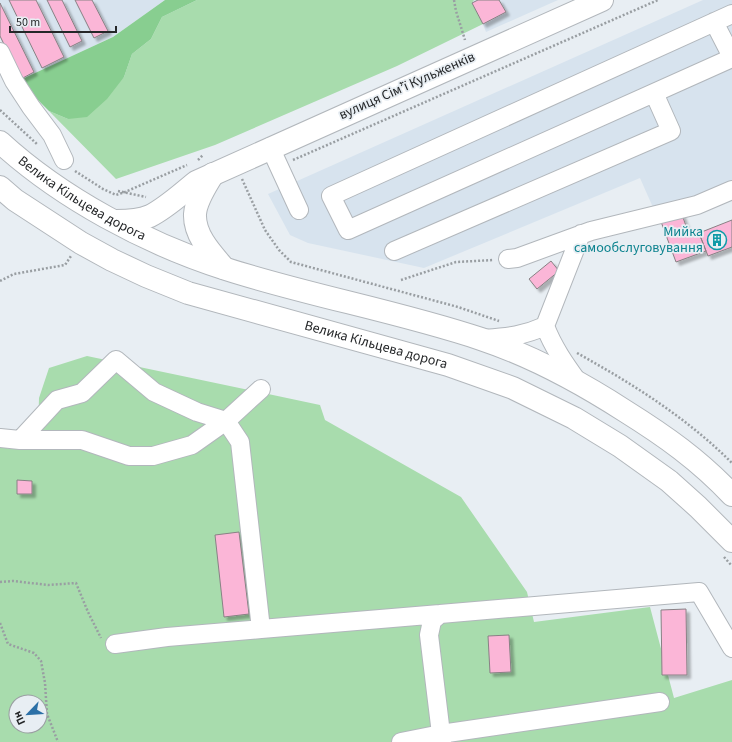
<svg xmlns="http://www.w3.org/2000/svg" width="732" height="742" font-family="'Source Sans 3',sans-serif">
<style>
.built{fill:#d7e3ee}
.green{fill:#a8dcad;fill-rule:evenodd}
.forest{fill:#88ce90}
.building{fill:#fbb6d7;stroke:#888184;filter:url(#shadow)}
.lines{fill:none;stroke-linecap:round;stroke-linejoin:round}
.minor-casing{stroke:#b2b7bc;stroke-width:20}
.major-casing{stroke:#b2b7bc;stroke-width:24}
.path{stroke:#999ea2;stroke-width:2.5;stroke-dasharray:2 2;stroke-linecap:butt}
.minor{stroke:#fff;stroke-width:18}
.major{stroke:#fff;stroke-width:22}
.labels{text-anchor:middle;dominant-baseline:central;stroke-width:3.5;stroke-linejoin:round;paint-order:stroke}
.street-label{font-size:14px;fill:#252729;stroke:#e8eef3}
.culture-label{font-size:14px;fill:#0d838f;stroke:#e8eef3;text-anchor:end}
</style>
<defs>
<filter id="shadow"><feDropShadow dx="3.5" dy="3.5" stdDeviation="1" flood-color="#0004"/></filter>
</defs>
<rect width="100%" height="100%" fill="#e8eef3"/>
<!-- built -->
<path class="built" d="M0,0H165L113,37L20,80L0,38Z
M474,0H558L486,32L483,24L472,3Z
M703,0H732V185L655,212L640,178L424,268L308,243L290,235L268,194Z"/>
<!-- green -->
<path class="green" d="M197,0H474L472,3L483,24L397,66L215,145L116,179L49,111L68,119L124,77L132,54L151,39L162,17Z
M87,356L320,405L325,420L461,497L527,592L534,622L650,607L674,698L732,680V742H0V447L13,449L38,436L39,398L49,368ZM16,702H40V726H16Z"/>
<!-- forest -->
<path class="forest" d="M165,0H197L162,17L151,39L132,54L124,77L107,99L87,117L68,119L49,111L37,99L20,80L113,37Z"/>
<!-- building -->
<path class="building" d="M9,0H36L64,57L42,68Z
M47,0H62L82,41L70,47Z
M75,0H92L108,31L94,38Z
M478,0H499L506,12L483,24L472,3Z
M0,3L34,72L21,79L0,36Z
M681,212L690,237L699,233L706,251L676,262L660,219Z
M732,220V247L708,256L699,233Z
M551,261L559,271L537,289L529,279Z
M17,480L32,481V494H17Z
M239,532L249,614L224,617L215,535Z
M686,609L687,675H662L661,610Z
M509,635L511,672L490,673L488,636Z"/>
<g class="lines">
<!-- minor casing -->
<g class="minor-casing">
<path id="minor" d="M732,14L331,196L348,230L732,58
M714,22L732,57
M0,52L14,81L31,107L52,135L64,160
M270,147L299,210
M394,251L671,131L654,93
M508,259L517,258L591,231L697,205L732,190
M545,326C553,347 565,364 578,382
M484,339C508,337 523,336 545,326L581,234
M0,438L20,440H82L129,456H153L192,445L226,421L261,389
M20,440L57,400L82,393L116,360L154,392L197,412L226,421L240,442L261,629L440,614
M115,644L167,637L261,629
M401,742L441,734L660,702
M442,742L429,635L432,621L440,614L699,592L732,648"/>
</g>
<!-- major casing -->
<g class="major-casing">
<g id="major">
<path id="s1" d="M0,142C61,198 147,244 226,269C310,296 397,311 481,339C532,356 580,382 625,411C665,436 699,460 732,495"/>
<path d="M213,174C206,186 196,200 195,214C194,235 211,253 224,268"/>
<path id="s2" d="M0,187L15,200L81,243L112,260L146,276L188,293L448,365L513,388L574,418L620,446L669,481L698,507L732,541"/>
<path d="M116,221C127,221 139,221 150,216C166,208 181,194 196,182L602,0"/>
</g>
</g>
<!-- path -->
<path class="path" d="M454,0L456,11L465,40
M0,110L38,145
M198,160L203,155
M293,160L658,0
M75,171L103,189L116,195L125,192L187,165
M242,179L265,230L279,250L291,262L458,307L499,321
M118,191L146,197
M401,280L456,262L494,260
M0,281L14,274L65,265L71,256
M577,353C633,384 687,418 732,463
M724,557L732,566
M0,582L13,581L48,585L76,583L88,612L101,638
M0,623L8,644L34,653L41,661L45,683L47,714L58,742"/>
<!-- minor -->
<use href="#minor" class="minor"/>
<!-- major -->
<use href="#major" class="major"/>
</g>
<!-- icons -->
<defs>
<g id="building-ring" transform="scale(1)"><circle r="9.5" fill="#e8eef3" stroke="#0f9aa8" stroke-width="1.5"/><path d="M-4-6H4V6H1V3H-1V6H-4ZM-2.5-4.3h1.7v1.8h-1.7ZM.8-4.3h1.7v1.8H.8ZM-2.5-1h1.7V.8h-1.7ZM.8-1h1.7V.8H.8Z" fill="#0f9aa8"/></g>
</defs>
<g fill-rule="evenodd">
<use href="#building-ring" x="717" y="240"/>
</g>
<g class="labels">
<!-- street labels -->
<g class="street-label">
<text transform="translate(407 86) rotate(-24)">вулиця Сімʼї Кульженків</text>
<text stroke="none"><textPath href="#s1" startOffset="100">Велика Кільцева дорога</textPath></text>
<text stroke="none"><textPath href="#s2" startOffset="412">Велика Кільцева дорога</textPath></text>
</g>
<!-- culture labels -->
<g class="culture-label">
<text x="703" y="232">Мийка<tspan x="703" dy="16">самообслуговування</tspan></text>
</g>
</g>
<!-- north arrow -->
<g transform="translate(28 714) rotate(245)"><circle r="19" fill="#e8eef3" stroke="#9a9ea2"/>
<path d="M0-3L7 15L0 10L-7 15Z" fill="#2c70a6"/>
<text y="-6" font-size="11" font-weight="bold" text-anchor="middle" fill="#252729">Пн</text>
</g>
<!-- scale -->
<path d="M10 26v6h106v-6" fill="none" stroke="#252729" stroke-width="2"/>
<text x="16" y="26" font-size="12" fill="#252729" stroke="#e8eef3" stroke-width="3" paint-order="stroke">50 m</text>
</svg>
